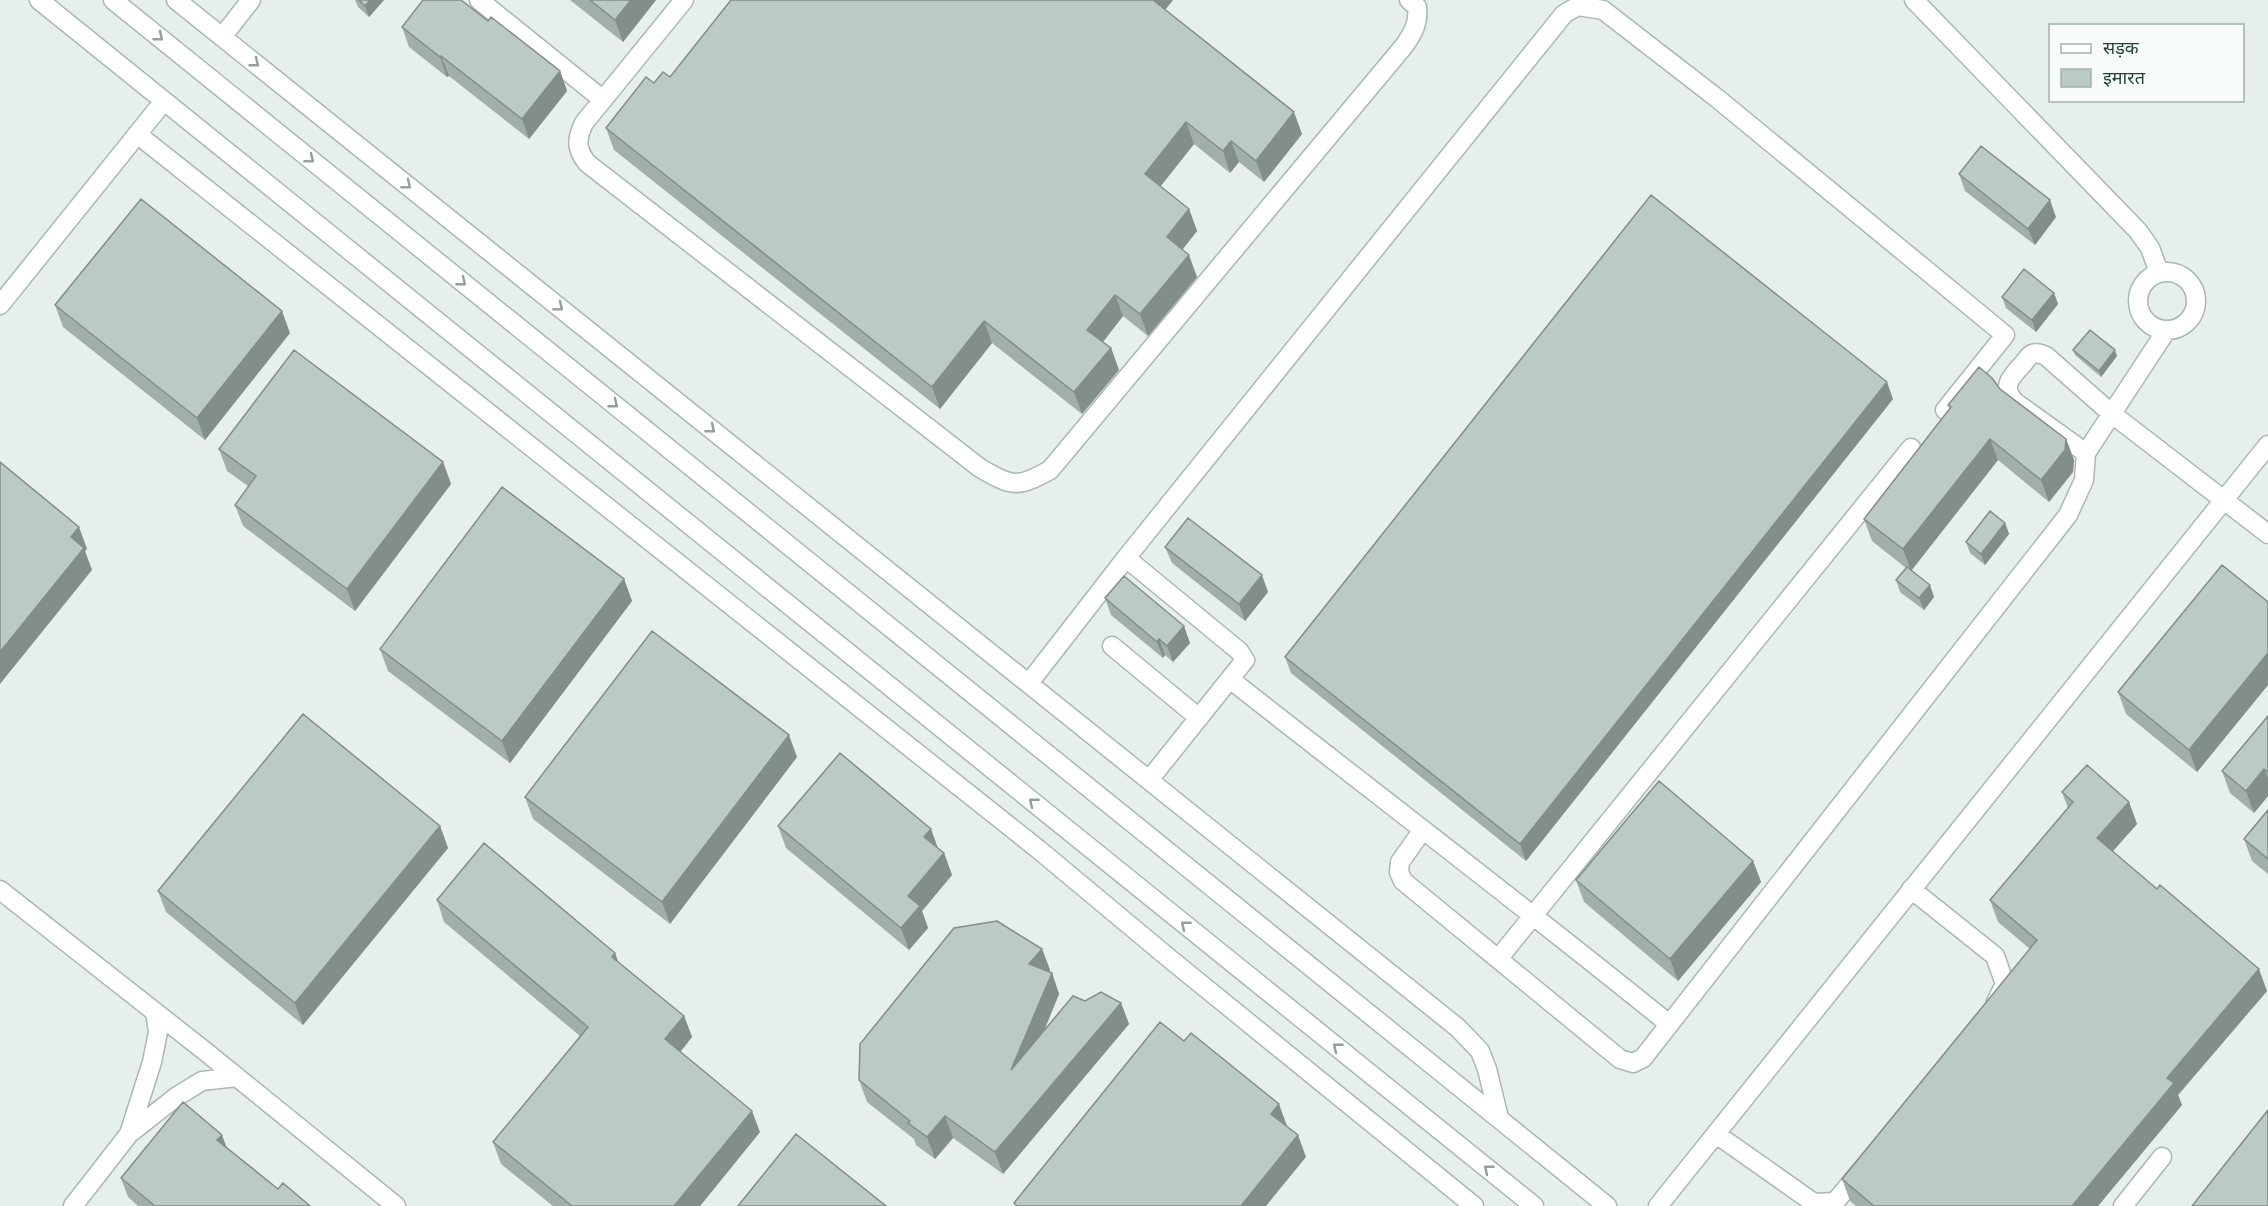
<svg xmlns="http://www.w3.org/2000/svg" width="2268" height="1206" font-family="'DM Sans','Noto Sans Devanagari',sans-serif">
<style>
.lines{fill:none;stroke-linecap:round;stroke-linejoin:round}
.minor-casing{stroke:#a8b8b2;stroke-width:21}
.minor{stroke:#fff;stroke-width:18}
.wall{fill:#a1aea9}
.shaded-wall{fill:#838d89}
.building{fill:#bbcac4;stroke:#838d89;stroke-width:1.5}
.oneway{stroke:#92a09c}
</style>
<rect width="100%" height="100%" fill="#e6efeb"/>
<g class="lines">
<!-- minor casing -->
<g class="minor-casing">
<path id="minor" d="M39,0L1534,1206
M113,0L1607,1206
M176,0L1458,1028L1480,1051L1487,1069L1499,1118
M479,0L602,99
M684,0L584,123C576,139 576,149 587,163L980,468C1013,487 1017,488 1050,470L1404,46C1413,33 1419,23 1417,7L1409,0
M1914,0L2138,231L2150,248L2159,272
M222,37L251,0
M137,134L1038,849L1170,959L1474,1206
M2138 301a29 29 0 1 1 58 0a29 29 0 1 1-58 0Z
M0,305L164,101
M2086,453L2015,402C2001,387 2010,378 2022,365C2025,362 2028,356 2032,354C2037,352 2041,354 2046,356L2112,414L2268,534
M1112,646L1199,718
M1231,680C1377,795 1525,907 1669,1024
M1029,683L1126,558
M1149,780L1245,660L1239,651L1126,558L1564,14L1578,6L1603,10L1718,99L2005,335L1945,410
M1422,831L1400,862L1399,872L1403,881L1620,1059L1633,1063L1643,1058L2068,515L2084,480L2086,453L2166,331
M1911,889L1995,956L2005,984L1996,1002
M0,890L206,1052L396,1206
M1498,959L1911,448
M129,1134L176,1097L202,1081L237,1077
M1716,1134L1814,1203L1835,1202L1861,1171
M73,1206L129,1134L152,1062L158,1032L155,1012
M1658,1206L2268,445
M2123,1206L2162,1157"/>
</g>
<!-- minor -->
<use href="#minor" class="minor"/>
</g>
<!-- wall -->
<path class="wall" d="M355,0H384L369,17L358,7Z
M570,0H656L623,42Z
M1165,9L1302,134L1264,182L1239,162L1230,173L1194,144L1160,186L1189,209L1197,231L1182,250L1197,277L1148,336L1123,316L1103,342L1111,348L1119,370L1082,414L992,343L940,409L614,150L606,128L654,83L670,77Z
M488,21L560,71L567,91L529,139L449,76L447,77L409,47L402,27Z
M1959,174L2056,217L2035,245L1965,191Z
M2054,293L2058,304L2036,332L2006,308L2002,297Z
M55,305L290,333L205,440L63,327Z
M2073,350L2117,356L2101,377L2075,355Z
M2000,389L2066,439L2074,460L2073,472L2049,502L1998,460L1911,571L1934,597L1924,610L1900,592L1896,580L1906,568L1872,541L1864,519L1950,409L1948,405Z
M1893,399L1526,861L1291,673L1285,657Z
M219,449L443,462L451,484L355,611L243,526L235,505L248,486L227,471Z
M2005,523L2009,534L1985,565L1970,553L1966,542Z
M1165,547L1268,592L1245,621L1172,563Z
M624,579L632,601L510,763L388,671L380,649Z
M1105,598L1190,643L1173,662L1165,655L1163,658L1111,615Z
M2268,602V685L2197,772L2126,714L2118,692Z
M2268,716V796L2254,813L2230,793L2222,771Z
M797,757L670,924L533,819L525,797Z
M2062,792L2129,802L2137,824L2112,852L2267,991L2178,1095L2182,1105L2098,1206H1856L1850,1201L1842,1179L2030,949L1998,922L1990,900L2068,808Z
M2268,810V874L2252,861L2244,839Z
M440,826L448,848L303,1025L166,912L158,891Z
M778,826L938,849L944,853L952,875L922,911L928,928L909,950L786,848Z
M1753,861L1761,882L1678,981L1584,902L1576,880Z
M437,900L615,953L618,962L684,1016L692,1037L680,1052L760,1132L700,1206H553L501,1164L493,1142L580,1036L444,922Z
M1042,949L1050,970L1049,972L1052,973L1059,994L1045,1029L1085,1001L1121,1003L1129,1024L1003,1174L953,1138L935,1159L916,1145L914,1139L867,1102L859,1080Z
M227,1148L278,1189L310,1206H138L128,1197L121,1178Z"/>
<!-- shaded-wall -->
<path class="shaded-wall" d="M370,0H384L369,17L365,6Z
M631,0H656L623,42L615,20Z
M1151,0H1173L1158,19Z
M441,56L449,76L447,77L440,57Z
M560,71L567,91L529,139L522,119Z
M1294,112L1302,134L1264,182L1256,161Z
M1186,122L1194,144L1153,196L1145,174Z
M1231,141L1239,162L1230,173L1223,151Z
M2050,200L2056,217L2035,245L2028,229Z
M1189,209L1197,231L1175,259L1167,237Z
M1189,255L1197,277L1148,336L1140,314Z
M2054,293L2058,304L2036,332L2032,320Z
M1115,295L1123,316L1095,352L1087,330Z
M282,311L290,333L205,440L197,418Z
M984,321L992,343L940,409L932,387Z
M1111,348L1119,370L1082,414L1074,392Z
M2115,350L2117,356L2101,377L2099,371Z
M1887,382L1893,399L1526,861L1520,844Z
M1990,439L1998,460L1911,571L1903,549Z
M2066,439L2074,460L2073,472L2049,502L2041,480Z
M443,462L451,484L355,611L347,589Z
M2005,523L2009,534L1985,565L1981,554Z
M79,527L87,549L85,551L92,570L0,684V652L71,537Z
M1262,575L1268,592L1245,621L1239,604Z
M624,579L632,601L510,763L502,741Z
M1930,585L1934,597L1924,610L1919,598Z
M1184,626L1190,643L1173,662L1167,646Z
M1159,639L1165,655L1163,658L1157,642Z
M2268,653V685L2197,772L2189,750Z
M789,735L797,757L670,924L662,902Z
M2264,769L2268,778V796L2254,813L2246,791Z
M2129,802L2137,824L2105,860L2097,838Z
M440,826L448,848L303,1025L295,1003Z
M931,829L939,851L924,837Z
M944,853L952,875L922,911L928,928L909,950L901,928L908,896Z
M1753,861L1761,882L1678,981L1670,959Z
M1042,949L1050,970L1037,986L1029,964Z
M615,953L623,975L612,957Z
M2259,969L2267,991L2178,1095L2182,1105L2098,1206H2072L2167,1078Z
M1052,973L1059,994L1018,1092L1011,1070Z
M1121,1003L1129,1024L1003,1174L995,1152Z
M684,1016L692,1037L673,1061L665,1039Z
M1279,1104L1287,1126L1279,1135L1271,1114Z
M752,1111L760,1132L700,1206H674Z
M945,1116L953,1138L935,1159L927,1137Z
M222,1135L229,1154L217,1140Z
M1298,1135L1306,1157L1266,1206H1241Z"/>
<!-- building -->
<path class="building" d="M359,0H370L365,6Z
M423,0H461L488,21L491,17L560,71L522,119L441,56L440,57L402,27Z
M590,0H631L615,20Z
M731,0H1153L1294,112L1256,161L1231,141L1223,151L1186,122L1145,174L1189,209L1167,237L1189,255L1140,314L1115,295L1087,330L1111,348L1074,392L984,321L932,387L606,128L646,77L654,83L663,72L670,77Z
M1981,146L2050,200L2028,229L1959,174Z
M1651,195L1887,382L1520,844L1285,657Z
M141,199L282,311L197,418L55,305Z
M2024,269L2054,293L2032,320L2002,297Z
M2090,330L2115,350L2099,371L2073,350Z
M294,350L443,462L347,589L235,505L256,476L219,449Z
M1979,367L1992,378L2000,389L2066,439L2065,450L2041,480L1990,439L1903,549L1864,519L1951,407L1948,405Z
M0,462L79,527L71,537L84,548L0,652Z
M502,487L624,579L502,741L380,649Z
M1990,511L2005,523L1981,554L1966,542Z
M1188,518L1262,575L1239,604L1165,547Z
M2222,565L2268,602V653L2189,750L2118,692Z
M1907,567L1930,585L1919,598L1896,580Z
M1124,576L1184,626L1167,646L1159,639L1157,642L1105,598Z
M652,631L789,735L662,902L525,797Z
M303,714L440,826L295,1003L158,891Z
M2268,716V772L2264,769L2246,791L2222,771Z
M840,753L931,829L924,837L944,853L908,896L920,906L901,928L778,826Z
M2087,765L2129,802L2097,838L2157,889L2160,885L2259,969L2167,1078L2174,1083L2072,1206H1874L1842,1179L2037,940L1990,900L2073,802L2062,792Z
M1659,781L1753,861L1670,959L1576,880Z
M2268,810V859L2244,839Z
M484,843L615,953L612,957L684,1016L665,1039L752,1111L674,1206H572L493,1142L588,1027L437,900Z
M997,921L1042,949L1029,964L1052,973L1011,1070L1073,996L1085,1001L1101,992L1121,1003L995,1152L945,1116L927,1137L908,1123L910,1121L859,1080L860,1044L954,928Z
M1160,1022L1184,1041L1191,1033L1279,1104L1271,1114L1298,1135L1241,1206H1017L1014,1203Z
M183,1102L222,1135L217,1140L278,1189L283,1183L310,1206H155L121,1178Z
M2268,1110V1206H2192Z
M796,1134L886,1206H738Z"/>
<!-- one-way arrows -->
<defs><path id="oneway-chevron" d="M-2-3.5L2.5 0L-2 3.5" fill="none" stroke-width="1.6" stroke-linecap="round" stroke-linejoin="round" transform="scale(1.5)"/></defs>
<g class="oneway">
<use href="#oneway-chevron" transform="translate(159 37) rotate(39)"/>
<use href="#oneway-chevron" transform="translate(255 63) rotate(39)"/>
<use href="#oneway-chevron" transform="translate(310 159) rotate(39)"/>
<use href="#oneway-chevron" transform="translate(407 185) rotate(39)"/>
<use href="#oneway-chevron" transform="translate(462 282) rotate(39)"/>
<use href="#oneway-chevron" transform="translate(559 307) rotate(39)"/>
<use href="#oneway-chevron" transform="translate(614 404) rotate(39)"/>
<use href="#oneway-chevron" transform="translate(711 429) rotate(39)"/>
<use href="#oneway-chevron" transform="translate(1033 802) rotate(-141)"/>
<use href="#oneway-chevron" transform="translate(1185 925) rotate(-141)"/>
<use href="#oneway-chevron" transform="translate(1337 1047) rotate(-141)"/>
<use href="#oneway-chevron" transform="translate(1488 1169) rotate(-141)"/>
</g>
<!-- legend -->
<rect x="2049" y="24" width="195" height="78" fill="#f7fbf9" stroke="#a3b1ad" stroke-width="1.5"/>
<rect x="2061" y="44" width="30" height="9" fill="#ffffff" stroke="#a3b1ad" stroke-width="1.5"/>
<text x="2103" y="54" font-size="18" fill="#24423a">सड़क</text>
<rect x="2061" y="69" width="30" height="18" fill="#bbcac4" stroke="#a3b1ad" stroke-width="1.5"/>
<text x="2103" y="84" font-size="18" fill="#24423a">इमारत</text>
</svg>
